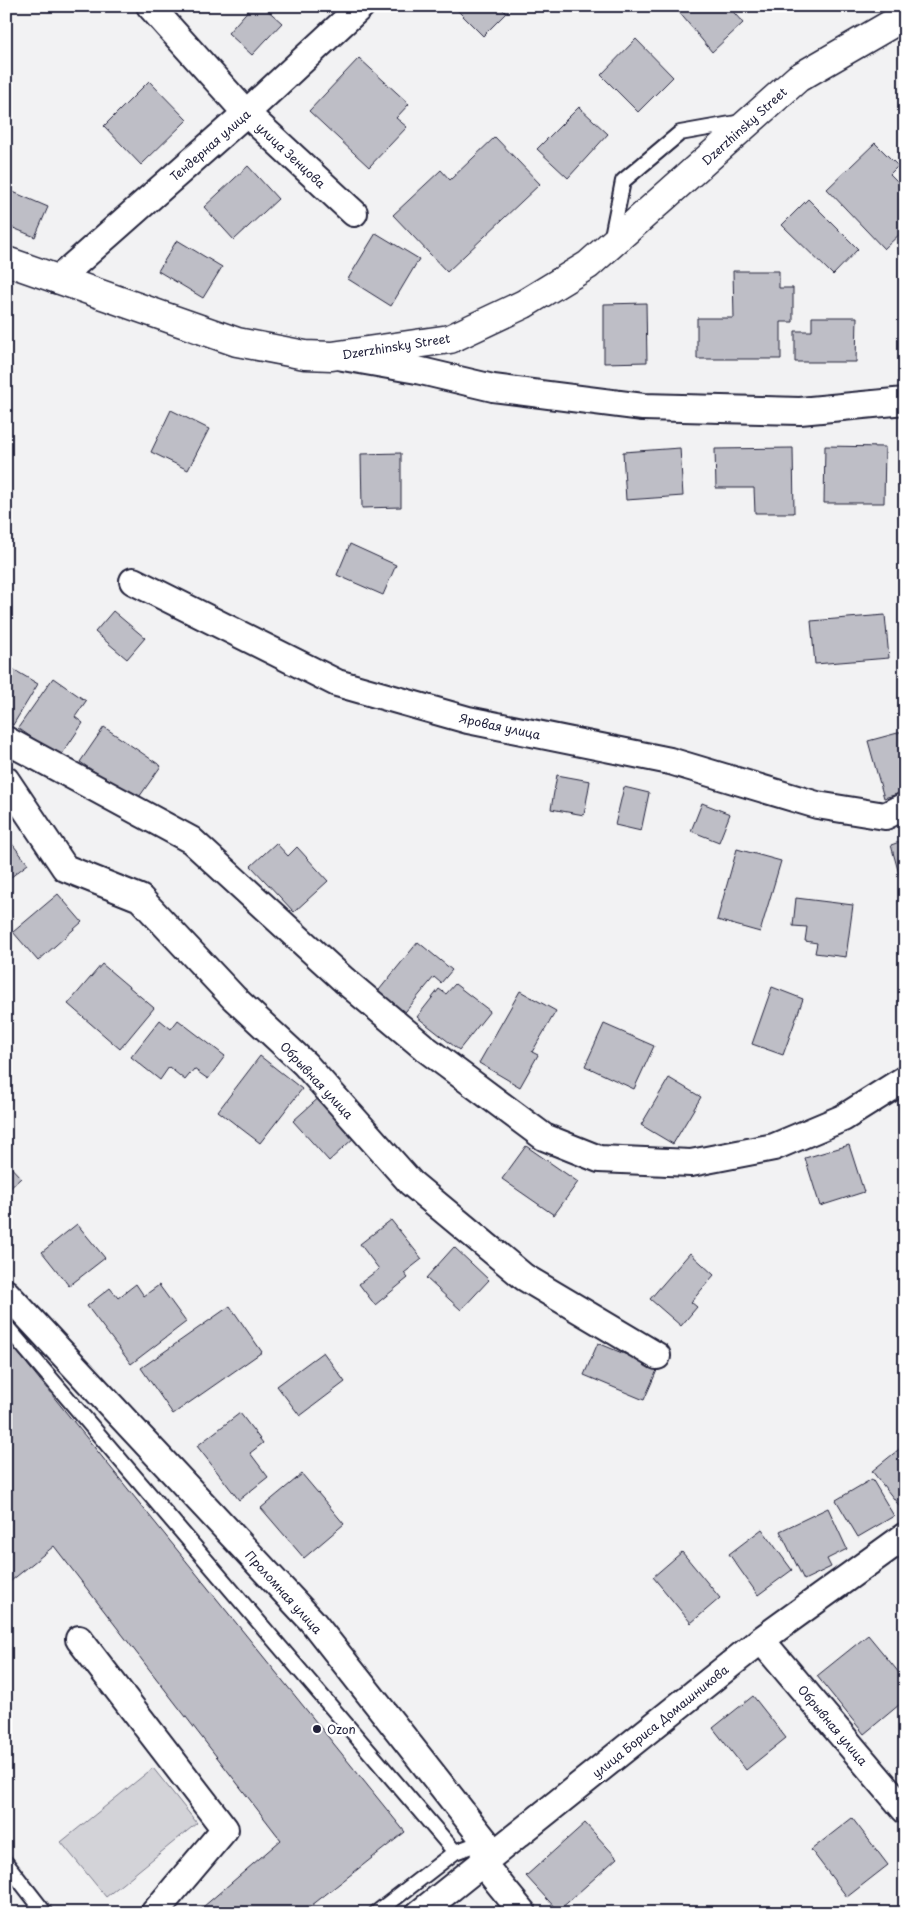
<svg xmlns="http://www.w3.org/2000/svg" width="911" height="1919" font-family="'Playpen Sans',sans-serif">
<style>
.green{fill:#d3d3d8;stroke:#7a7a8a}
.building{fill:#bebec6;stroke:#22223b}
.lines{fill:none;stroke-linecap:round;stroke-linejoin:round}
.lane-casing{stroke:#22223b;stroke-width:18}
.street-casing{stroke:#22223b;stroke-width:30}
.secondary-casing{stroke:#22223b;stroke-width:31}
.lane{stroke:#fff;stroke-width:14}
.street{stroke:#fff;stroke-width:26}
.secondary{stroke:#fff;stroke-width:28}
.poi-dot{fill:#22223b;stroke:#fff;stroke-width:2}
.labels{text-anchor:middle;dominant-baseline:central;stroke-width:5;stroke-linejoin:round;paint-order:stroke}
.street-label{font-size:12px;fill:#22223b;stroke:#fff}
.poi-label{font-size:12px;fill:#22223b;stroke:#fff;text-anchor:start}
</style>
<rect width="100%" height="100%" fill="#f2f2f3"/>
<filter id="ink" filterUnits="userSpaceOnUse"><feTurbulence type="fractalNoise" baseFrequency=".02" numOctaves="2"/><feDisplacementMap in="SourceGraphic" scale="10" xChannelSelector="R" yChannelSelector="G"/><feConvolveMatrix kernelMatrix="1 2 1 2 8 2 1 2 1" color-interpolation-filters="sRGB"/></filter>
<g filter="url(#ink)">
<!-- green -->
<path class="green" d="M153,1768L197,1823L106,1897L61,1842Z"/>
<!-- building -->
<path class="building" d="M252,6H263L282,23L252,55L228,33Z
M453,6H499L506,13L483,36Z
M674,6H728L743,23L712,52Z
M636,39L673,77L638,112L601,75Z
M359,58L409,104L396,118L407,127L369,167L309,111Z
M149,81L187,120L141,165L104,126Z
M579,107L608,134L568,178L537,149Z
M495,137L540,184L447,272L393,215L441,170L450,180Z
M875,143L898,166L890,174L905,189V229L884,249L827,189Z
M248,166L278,199L234,240L204,207Z
M6,189L48,207L35,237L6,225Z
M808,199L858,249L833,275L782,225Z
M376,233L419,259L391,306L348,279Z
M177,240L222,267L203,298L158,271Z
M733,271H779V288H793V322H781V359H697V318H734Z
M646,303L647,362L604,363V304Z
M812,317H857L856,362H795V331H812Z
M171,410L209,429L188,470L151,452Z
M825,446L885,447L884,503H824Z
M680,448L683,496L626,500L623,452Z
M793,448L794,513H755L754,488H716L715,449Z
M401,453V507L362,508L361,454Z
M350,544L396,565L383,595L337,575Z
M113,611L145,638L127,659L95,632Z
M885,615L889,658L815,664L811,621Z
M6,665L38,684L13,725L6,720Z
M53,678L86,701L75,717L83,723L60,757L18,728Z
M104,727L161,766L137,800L80,762Z
M905,731V792L884,798L868,741Z
M557,775L590,781L584,815L551,809Z
M624,787L649,793L641,831L615,825Z
M702,803L730,814L719,842L691,831Z
M6,836L28,864L6,881Z
M905,840V880L901,881L891,845Z
M276,843L288,856L297,847L328,881L294,912L251,866Z
M737,849L781,861L760,932L717,920Z
M58,894L82,922L38,961L13,932Z
M796,898L853,905L846,957L815,953L817,943L805,941L807,927L793,926Z
M418,942L452,970L441,983L434,977L401,1017L375,995Z
M102,964L154,1008L120,1049L68,1004Z
M455,984L490,1011L459,1050L417,1017L439,989L446,994Z
M772,987L803,999L783,1055L752,1044Z
M520,991L556,1011L532,1052L538,1055L520,1087L479,1063Z
M160,1020L171,1029L178,1020L225,1056L208,1079L194,1069L185,1080L169,1067L160,1080L131,1057Z
M604,1024L654,1046L634,1089L585,1066Z
M260,1056L302,1089L260,1143L218,1111Z
M669,1078L701,1097L673,1144L641,1125Z
M322,1095L358,1134L329,1161L293,1121Z
M849,1145L864,1192L820,1206L805,1158Z
M526,1146L578,1182L554,1215L502,1179Z
M6,1162L21,1178L6,1192Z
M391,1220L422,1259L404,1273L408,1278L375,1305L359,1284L379,1269L360,1244Z
M77,1224L105,1258L69,1286L42,1252Z
M454,1247L489,1280L461,1310L426,1278Z
M690,1253L714,1275L691,1302L697,1307L681,1326L650,1299Z
M136,1284L144,1296L159,1285L186,1322L131,1364L87,1306L110,1288L118,1298Z
M230,1306L262,1352L173,1414L141,1368Z
M6,1338L405,1832L302,1913H196L281,1840L54,1546L6,1585Z
M598,1343L658,1368L644,1400L584,1375Z
M323,1352L345,1382L300,1416L277,1386Z
M240,1413L263,1443L250,1453L268,1477L239,1500L197,1446Z
M903,1446L905,1504L901,1508L872,1471Z
M302,1474L344,1524L304,1558L261,1508Z
M872,1479L894,1516L858,1537L836,1500Z
M828,1508L847,1549L827,1559L831,1567L804,1580L780,1531Z
M762,1529L792,1570L758,1595L729,1554Z
M682,1552L720,1598L691,1623L653,1577Z
M868,1635L905,1680V1700L864,1734L817,1676Z
M753,1696L786,1738L746,1770L713,1728Z
M852,1818L888,1865L847,1897L811,1850Z
M585,1823L617,1858L558,1911L526,1876Z
M905,1902V1913H893Z"/>
<g class="lines">
<!-- lane casing -->
<g class="lane-casing">
<path id="lane" d="M611,241L623,181L680,133L742,122
M6,1326L455,1852L485,1841
M6,1863L45,1913
M376,1913L455,1852"/>
</g>
<!-- street casing -->
<g class="street-casing">
<path id="street" d="M150,6L246,113L354,213
M57,280L246,113L361,6
M343,357L417,370L493,388L643,407L800,411L905,401
M133,581L337,683L468,720L670,761L817,805L885,816L905,806
M6,740L191,840L344,980L426,1049L544,1137L599,1159L691,1163L774,1147L843,1118L905,1079
M6,780L65,868L140,898L234,998L305,1064L411,1183L524,1277L657,1356
M6,1293L312,1621L485,1841L483,1864L523,1913
M79,1639L225,1829L154,1913
M761,1640L905,1810
M420,1913L761,1640L905,1536"/>
</g>
<!-- secondary casing -->
<g class="secondary-casing">
<path id="secondary" d="M6,261L237,342L305,355L332,356L450,339L524,304L588,265L798,78L905,16"/>
</g>
<!-- lane -->
<use href="#lane" class="lane"/>
<!-- street -->
<use href="#street" class="street"/>
<!-- secondary -->
<use href="#secondary" class="secondary"/>
</g>
</g>
<!-- markers -->
<circle class="poi-dot" cx="317" cy="1729" r="5"/>
<g class="labels">
<!-- street labels -->
<g class="street-label">
<text transform="translate(744 126) rotate(-42)">Dzerzhinsky Street</text>
<text transform="translate(210 145) rotate(-41)">Тендерная улица</text>
<text transform="translate(291 155) rotate(43)">улица Зенцова</text>
<text transform="translate(396 346) rotate(-9)">Dzerzhinsky Street</text>
<text transform="translate(500 726) rotate(12)">Яровая улица</text>
<text transform="translate(317 1080) rotate(47)">Обрывная улица</text>
<text transform="translate(284 1592) rotate(48)">Проломная улица</text>
<text transform="translate(660 1721) rotate(-39)">улица Бориса Домашникова</text>
<text transform="translate(833 1725) rotate(50)">Обрывная улица</text>
</g>
<!-- poi labels -->
<g class="poi-label">
<text x="327" y="1729">Ozon</text>
</g>
</g>
<!-- margin -->
<rect width="911" height="1919" fill="none" stroke="#fff" stroke-width="25"/>
<rect x="12" y="12" width="886" height="1894" fill="none" stroke="#22223b" stroke-width="2" filter="url(#ink)"/>
</svg>
